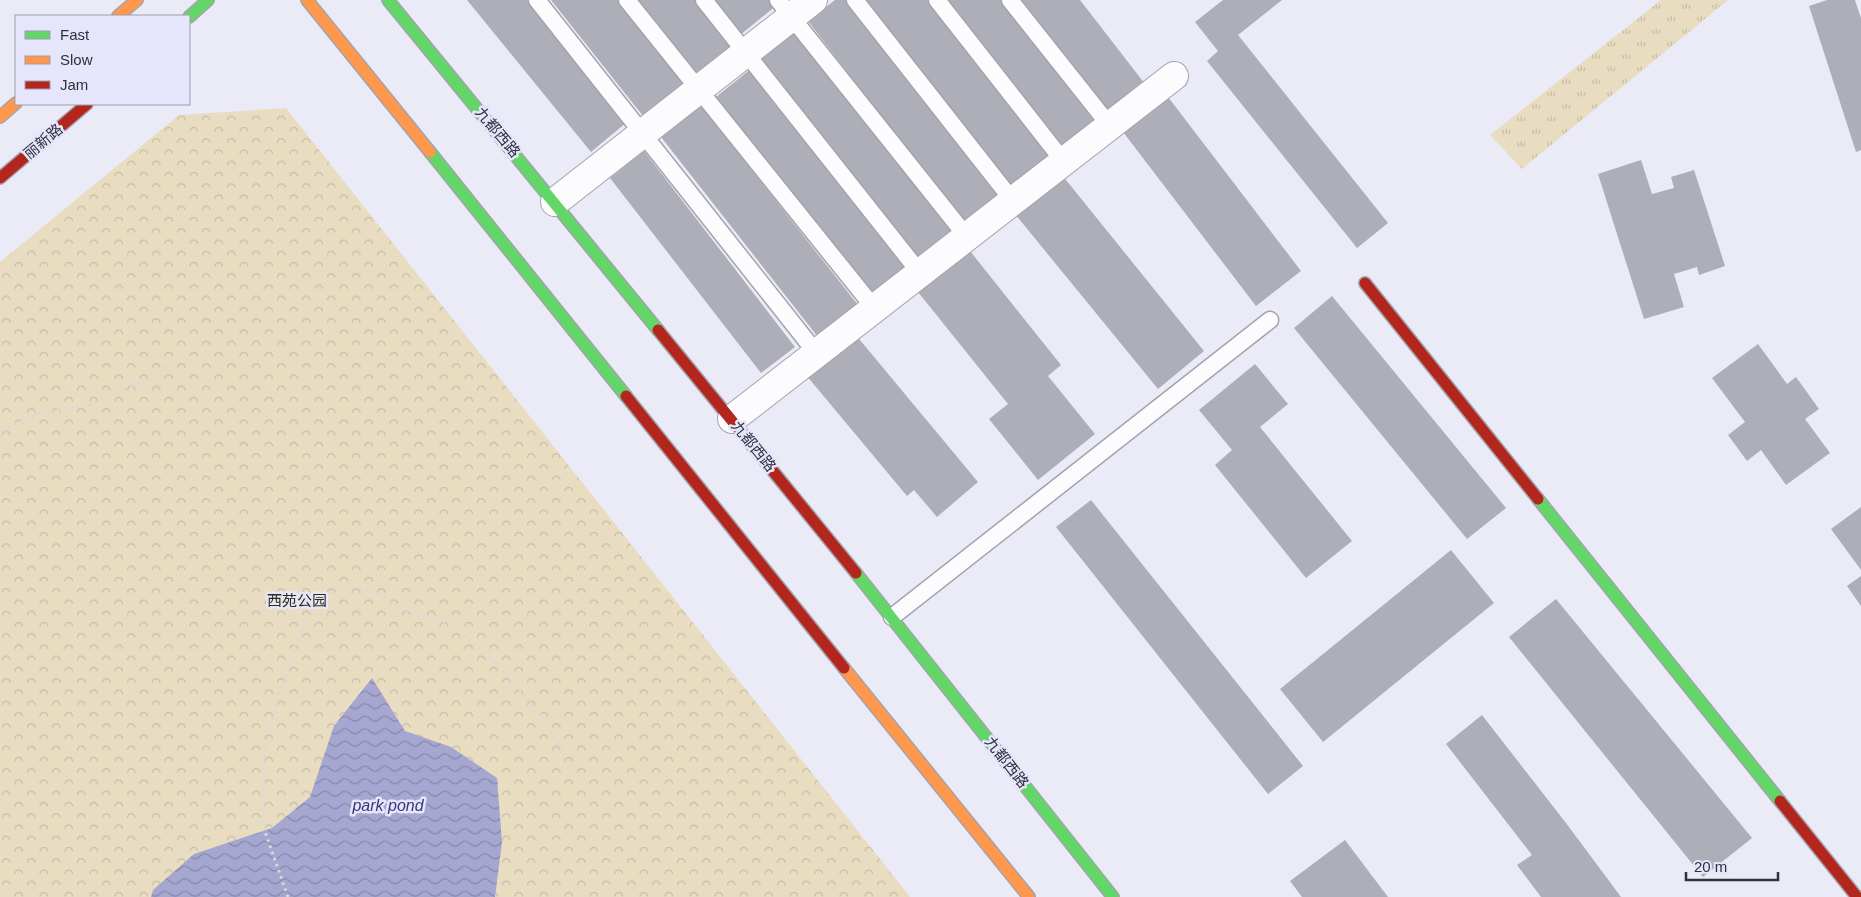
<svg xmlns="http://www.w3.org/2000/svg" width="1861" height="897" font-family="Arial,'Noto Sans SC',sans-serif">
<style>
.grass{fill:url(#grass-tufts)}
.forest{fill:url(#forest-crowns)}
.water{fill:url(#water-waves)}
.building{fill:#aeaeb8}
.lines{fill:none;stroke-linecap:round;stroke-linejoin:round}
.lane-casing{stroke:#a2a4ad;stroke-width:19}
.street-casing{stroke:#a2a4ad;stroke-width:30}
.fast-casing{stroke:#a2a4ad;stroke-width:14}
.slow-casing{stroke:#a2a4ad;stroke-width:14}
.jam-casing{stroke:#a2a4ad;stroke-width:14}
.path{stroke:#d9d9de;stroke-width:3;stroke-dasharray:2.5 4;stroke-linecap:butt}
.lane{stroke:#fcfcfe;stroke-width:16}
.street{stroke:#fcfcfe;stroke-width:28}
.fast{stroke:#63d668;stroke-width:11}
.slow{stroke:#ff974d;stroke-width:11}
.jam{stroke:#b3261e;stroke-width:11}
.labels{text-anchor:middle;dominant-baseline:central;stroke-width:5;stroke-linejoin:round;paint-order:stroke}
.street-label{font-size:15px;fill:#30303b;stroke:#e5e6fc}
.park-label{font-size:15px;fill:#342b10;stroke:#e5e6fc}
.water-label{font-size:16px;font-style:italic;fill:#393578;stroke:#e5e6fc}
</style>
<defs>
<pattern id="grass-tufts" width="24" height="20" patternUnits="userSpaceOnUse" patternTransform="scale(1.25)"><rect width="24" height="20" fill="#e8dcc1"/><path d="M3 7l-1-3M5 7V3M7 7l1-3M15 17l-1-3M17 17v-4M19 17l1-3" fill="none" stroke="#c7bda7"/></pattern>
<pattern id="forest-crowns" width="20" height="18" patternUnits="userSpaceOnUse" patternTransform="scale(1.25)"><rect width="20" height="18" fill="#e8dcc1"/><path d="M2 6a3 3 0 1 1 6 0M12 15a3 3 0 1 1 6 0" fill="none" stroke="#c7bda7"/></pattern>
<pattern id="water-waves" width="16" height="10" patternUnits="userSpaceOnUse" patternTransform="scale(1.25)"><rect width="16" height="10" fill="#a5a7d0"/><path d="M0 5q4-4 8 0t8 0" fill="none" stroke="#8788aa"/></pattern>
</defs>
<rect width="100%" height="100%" fill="#eaebf7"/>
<!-- grass -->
<path class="grass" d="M1661,0H1728L1522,169L1490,135Z"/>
<!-- forest -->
<path class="forest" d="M286,108L899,883L910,897H0V262L179,115Z"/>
<!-- water -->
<path class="water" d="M372,678L405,731L451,747L497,778L502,842L495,897H151L153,890L194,854L272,828L310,797L334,726Z"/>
<!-- building -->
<path class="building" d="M467,0H528L627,122L591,152Z
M551,0H618L684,84L643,116Z
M635,0H695L734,50L697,79Z
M711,0H773L777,5L739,36Z
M835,0H850L999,195L963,223L808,21Z
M864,0H931L1053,153L1012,186Z
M946,0H1005L1097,120L1060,148Z
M1022,0H1080L1145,84L1109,112Z
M1223,0H1282L1238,35L1388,223L1357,248L1207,61L1218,51L1195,22Z
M1827,0H1855L1861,18V150L1856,152L1809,6Z
M796,30L953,232L918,259L761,58Z
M752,68L907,266L872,293L716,97Z
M1165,93L1301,271L1256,306L1120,128Z
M701,106L858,305L818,337L661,137Z
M644,151L795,347L761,373L610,178Z
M1641,160L1652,194L1674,188L1671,177L1694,170L1725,266L1699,275L1697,267L1674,274L1684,307L1644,319L1598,174Z
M1062,175L1204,351L1158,389L1015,214Z
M966,246L1061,365L1048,376L1095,434L1038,480L989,419L1008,404L914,287Z
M1332,296L1506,508L1467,539L1294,328Z
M855,334L978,482L937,517L914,490L907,496L806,375Z
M1758,344L1787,384L1796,377L1819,409L1805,419L1830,453L1786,485L1761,450L1747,461L1728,435L1745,422L1712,378Z
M1255,364L1288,404L1260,427L1352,541L1306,578L1215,465L1232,450L1199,410Z
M1091,500L1303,766L1268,794L1056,527Z
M1861,507V570L1831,529Z
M1451,550L1494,603L1323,742L1280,689Z
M1861,576V606L1847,586Z
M1556,599L1752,838L1703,877L1509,637Z
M1482,715L1569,827L1621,897H1541L1517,865L1532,855L1446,744Z
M1345,840L1388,897H1302L1290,881Z"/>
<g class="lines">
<!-- lane casing -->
<g class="lane-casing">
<path id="lane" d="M537,0L817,354
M627,0L875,309
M704,0L920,273
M778,0L967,237
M855,0L1013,201
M937,0L1064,162
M1010,0L1110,126
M892,617L1270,320"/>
</g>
<!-- street casing -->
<g class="street-casing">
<path id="street" d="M555,202L813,0
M732,419L1174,76"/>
</g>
<!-- fast casing -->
<g class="fast-casing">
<path id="fast" d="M388,0L658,330
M189,17L208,0
M430,152L626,396
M1538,499L1780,801
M856,573L1113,897"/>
</g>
<!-- slow casing -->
<g class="slow-casing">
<path id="slow" d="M307,0L430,152
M118,16L137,0
M0,117L16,103
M844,668L1029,897"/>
</g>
<!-- jam casing -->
<g class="jam-casing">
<path id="jam" d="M0,178L87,104
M1365,283L1538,499
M658,330L856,573
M626,396L844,668
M1780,801L1857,897"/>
</g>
<!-- path -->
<path class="path" d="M0,437L6,429L44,411L86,407L150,378L175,362
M288,897L263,826L264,753L276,704L294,646L315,603L339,585L370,590L415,615L450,623L488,655L527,698L547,724L580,780"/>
<!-- lane -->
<use href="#lane" class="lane"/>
<!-- street -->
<use href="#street" class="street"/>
<!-- fast -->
<use href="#fast" class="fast"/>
<!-- slow -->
<use href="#slow" class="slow"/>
<!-- jam -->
<use href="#jam" class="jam"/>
</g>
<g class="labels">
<!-- street labels -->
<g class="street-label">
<text transform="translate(498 132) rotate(50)">九都西路</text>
<text transform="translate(43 141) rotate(-40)">丽新路</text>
<text transform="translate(754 446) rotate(51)">九都西路</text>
<text transform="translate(1007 762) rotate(52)">九都西路</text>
</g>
<!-- park labels -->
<g class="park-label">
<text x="297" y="600">西苑公园</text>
</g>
<!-- water labels -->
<g class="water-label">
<text x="388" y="805">park pond</text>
</g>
</g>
<!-- legend -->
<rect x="15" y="15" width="175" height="90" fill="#e5e6fc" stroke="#9d9daf"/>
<rect x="25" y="31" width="25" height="8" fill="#63d668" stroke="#9d9daf"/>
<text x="60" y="40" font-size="15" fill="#30303b">Fast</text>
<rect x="25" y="56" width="25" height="8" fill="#ff974d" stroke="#9d9daf"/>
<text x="60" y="65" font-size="15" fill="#30303b">Slow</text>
<rect x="25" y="81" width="25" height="8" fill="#b3261e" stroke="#9d9daf"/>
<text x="60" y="90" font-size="15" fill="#30303b">Jam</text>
<!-- scale -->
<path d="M1686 872v8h92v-8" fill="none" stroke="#30303b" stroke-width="2.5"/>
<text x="1694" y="872" font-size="15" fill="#30303b" stroke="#e5e6fc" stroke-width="4" paint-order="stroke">20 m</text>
</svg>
